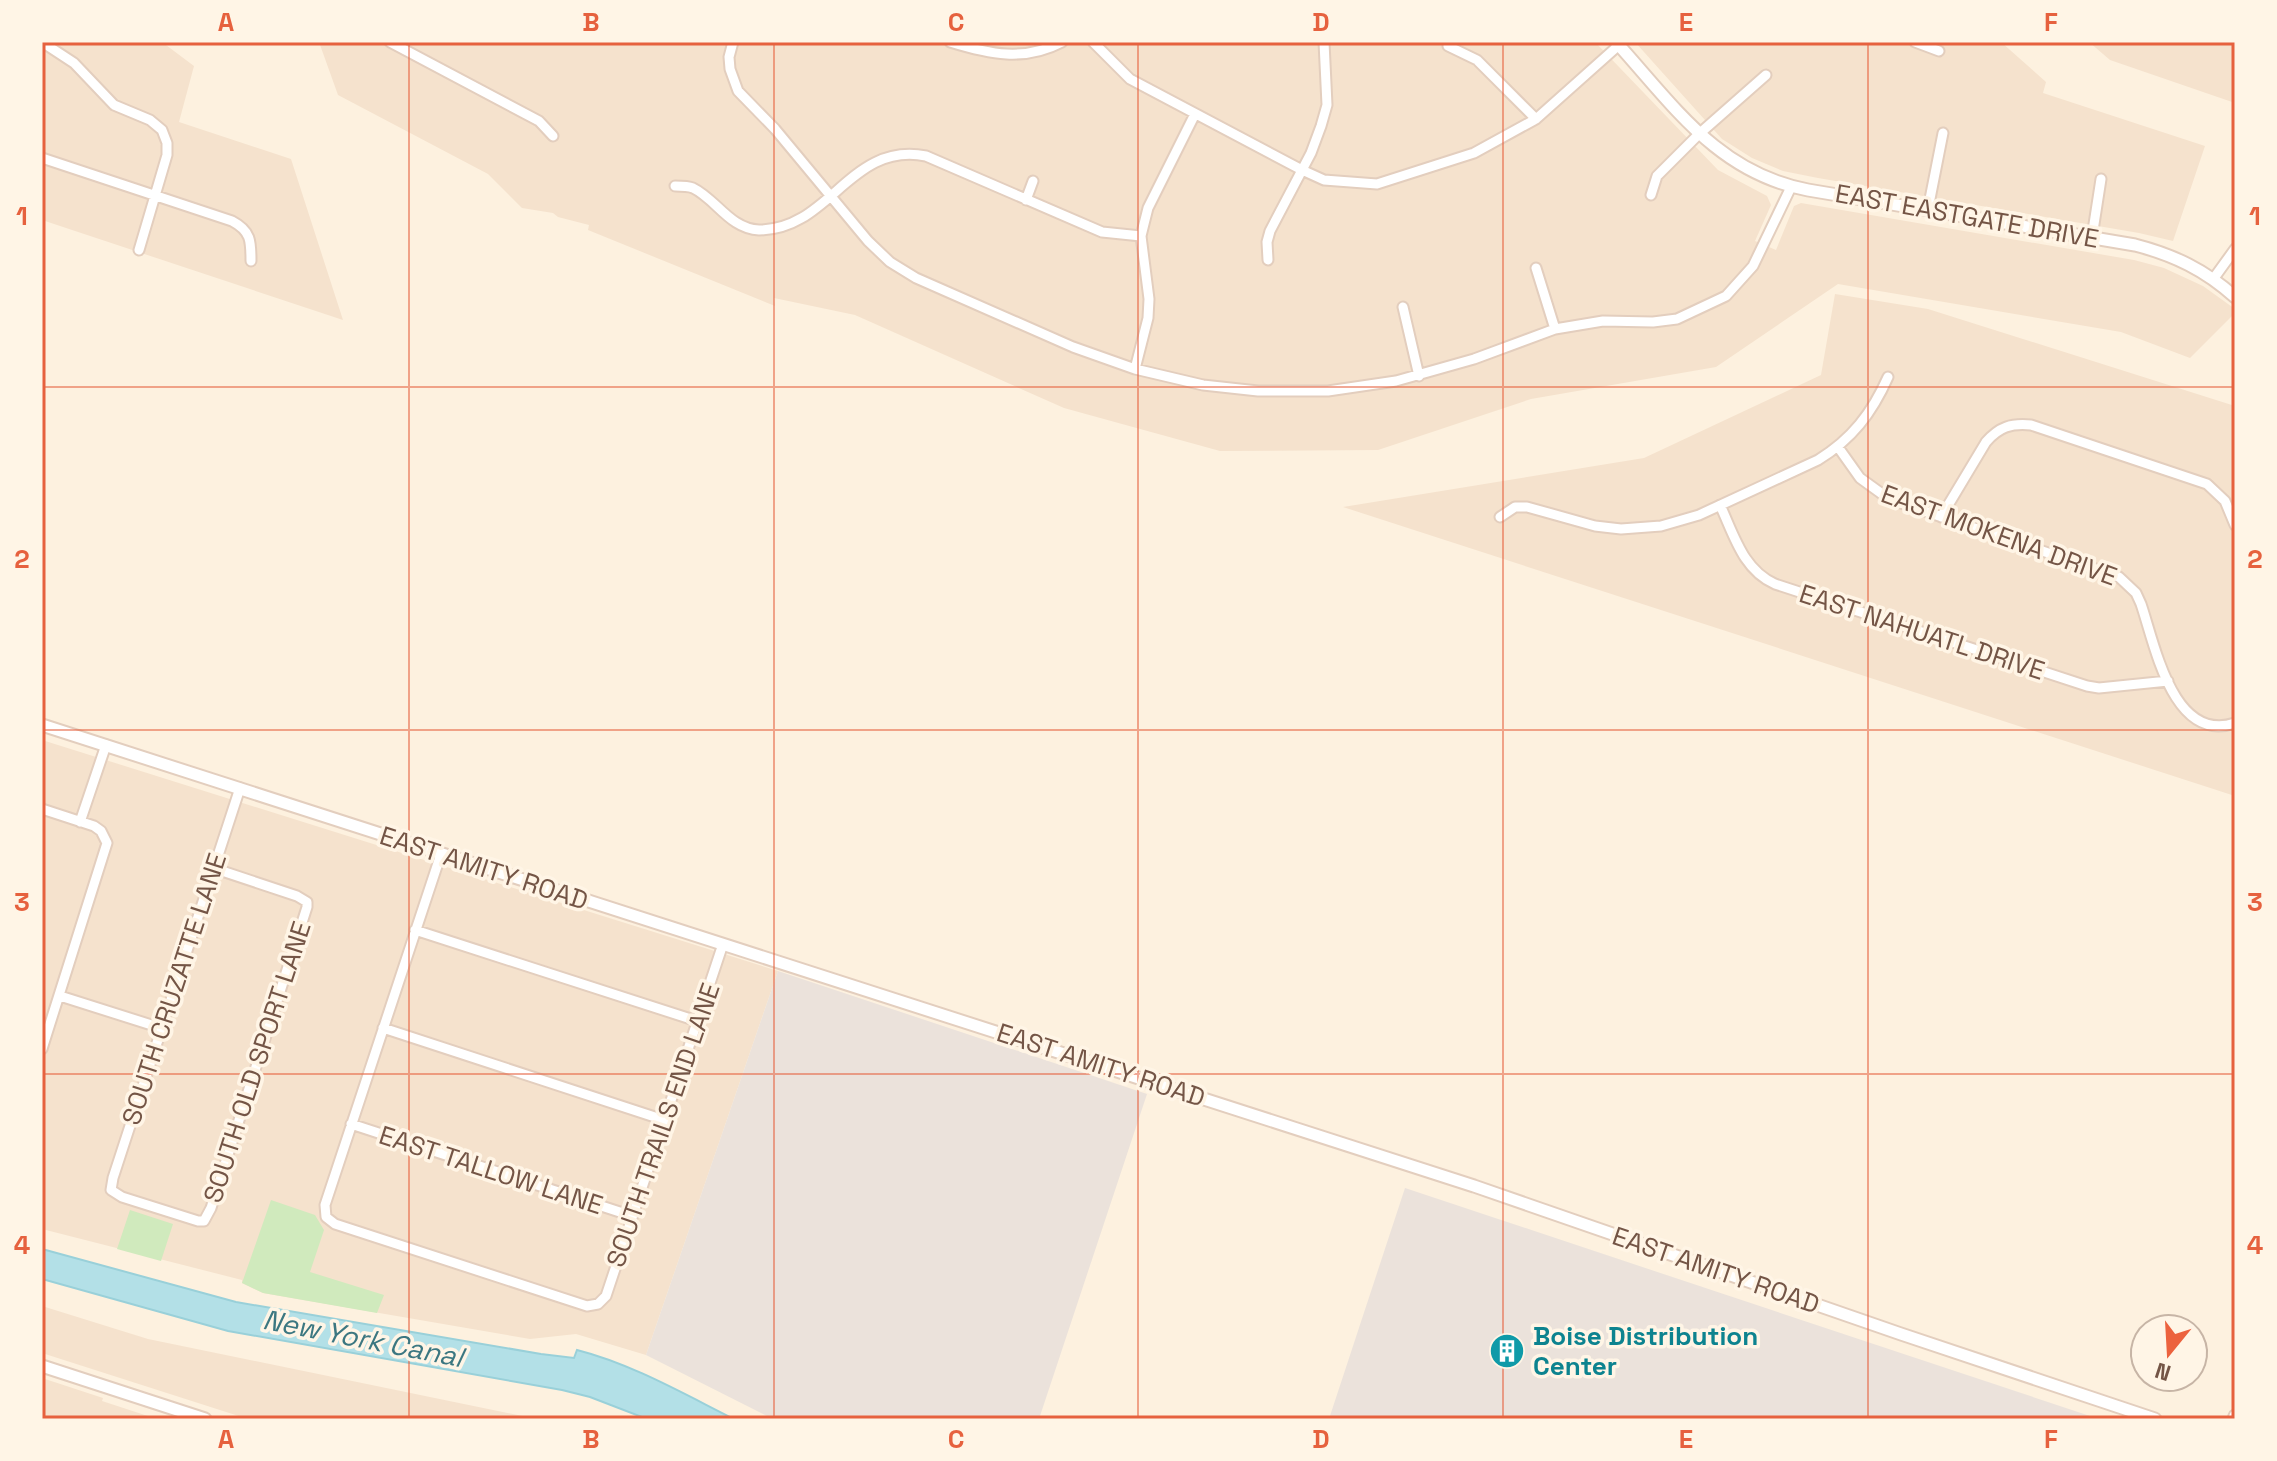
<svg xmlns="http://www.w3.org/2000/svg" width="2277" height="1461" font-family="'Space Grotesk',sans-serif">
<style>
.residential{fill:#f5e2cd}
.industrial{fill:#ebe2db}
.green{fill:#d0eabd}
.water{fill:#b3e0e7;stroke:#99d0d9;stroke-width:2}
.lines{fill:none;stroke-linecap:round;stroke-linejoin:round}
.minor-casing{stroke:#e3cebe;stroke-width:13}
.tertiary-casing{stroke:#e3cebe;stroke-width:15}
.minor{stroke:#fff;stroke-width:9}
.tertiary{stroke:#fff;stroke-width:11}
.grid{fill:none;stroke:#e6613e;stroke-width:2;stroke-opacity:0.55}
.labels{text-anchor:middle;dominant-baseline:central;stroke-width:7;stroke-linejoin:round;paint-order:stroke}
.street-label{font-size:26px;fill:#745546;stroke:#fff5e6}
.culture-label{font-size:26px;font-weight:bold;fill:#0d838f;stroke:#fff5e6;text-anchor:start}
.water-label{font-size:28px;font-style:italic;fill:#3c7781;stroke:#fff5e6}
.neatline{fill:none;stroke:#e6613e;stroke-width:3}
.grid-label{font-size:26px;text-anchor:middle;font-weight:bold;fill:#e6613e}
</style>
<rect width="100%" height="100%" fill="#fdf1df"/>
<!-- residential -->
<path class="residential" d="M42,42H162L194,66L179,122L291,159L343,320L42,220Z
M319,42H1595L1718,170L1767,196L1771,205L1755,241L1776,250L1794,206L1801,203L2134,260L2164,268L2203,286L2235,309V313L2190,358L2121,332L1838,284L1716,367L1531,399L1378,450L1220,451L1064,408L855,315L774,298L775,306L588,230L589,225L558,217L553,213L522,208L488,174L338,95Z
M1635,42H2001L2046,82L2043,93L2205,146L2173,241L2139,233L1818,178L1783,171L1752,158L1722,139Z
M2089,42H2235V103L2110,60Z
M1835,294L1928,309L2235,406V796L1343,507L1644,458L1821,375Z
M42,740L778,971L646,1355L576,1334L530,1339L263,1293L242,1283V1280L42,1229Z
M42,1306L148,1339L537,1419H248L42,1353Z
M42,1378L103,1398L102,1401L157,1419H42Z"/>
<!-- industrial -->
<path class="industrial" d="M778,971L1147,1094L1039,1419H773L646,1355Z
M1405,1188L2099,1419H1329Z"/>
<!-- green -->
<path class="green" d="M271,1200L315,1215L324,1230L310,1272L384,1295L377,1313L263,1293L242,1283Z
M130,1210L173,1224L161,1261L117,1249Z"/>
<!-- water -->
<path class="water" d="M42,1249L236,1302L541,1354L574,1358L577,1350C632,1364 684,1394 734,1419H647L590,1397L562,1390L228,1331L42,1279Z"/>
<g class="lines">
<!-- minor casing -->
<g class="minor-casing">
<path id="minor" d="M42,42L74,63L114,105L150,120L162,130L167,143V155L139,250
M390,42L539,121L553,136
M733,42L729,57L730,69L738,91L775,129L868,241L890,262L916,278L1073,347L1135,369L1203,385L1258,391H1328L1396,381L1474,359L1555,329L1603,321L1653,322L1677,319L1726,296L1753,266L1791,187
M950,42C989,54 1024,62 1062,42
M1093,42L1130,79L1302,170L1324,180L1377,184L1474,153L1536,119L1619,45
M1915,42L1939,51
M1448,46L1477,60L1536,119
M42,158L232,221C251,231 251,241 251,261
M675,186C680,186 688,186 693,188C716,199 730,229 759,230C830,230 850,141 926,156L1102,232L1141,236
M1651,195L1657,176L1699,134L1766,75
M1026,200L1033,181
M1928,209L1943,133
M2092,237L2101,179
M1268,260L1267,242L1270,231L1311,153L1321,126L1327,105L1324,42
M1536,268L1555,329
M2214,278L2235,249
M1403,307L1419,376
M1135,369L1148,318L1149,299L1141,236L1148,208L1195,114
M1838,447L1860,478L1889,499L2119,577L2136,593L2141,604C2155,645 2173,744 2235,723
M1720,505C1734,535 1743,570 1775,584L2087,686L2099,688L2168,681
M1500,517L1515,507H1527L1595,526L1621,529L1661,526L1699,515L1818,460C1852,439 1872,413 1888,377
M1941,517L1986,442C1999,427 2011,423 2031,425L2207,484L2225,501L2235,525
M42,809L94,826L101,831L107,843L42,1049
M80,822L106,745
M441,854L325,1205L326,1217L335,1224L587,1306L598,1304L606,1296L723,944
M213,868L297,896L307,902V907L211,1208L204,1221H198L122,1197L111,1190L113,1178L240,788
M415,930L697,1021
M60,996L161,1028
M383,1028L664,1120
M351,1124L632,1216"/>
</g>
<!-- tertiary casing -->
<g class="tertiary-casing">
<path id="tertiary" d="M1616,42C1674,106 1718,173 1808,190L2135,245C2174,255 2205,270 2235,297
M42,725L1474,1186L1901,1334L2155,1419
M42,1366L205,1419
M2234,1419L2235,1416"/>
</g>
<!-- minor -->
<use href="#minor" class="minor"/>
<!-- tertiary -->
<use href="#tertiary" class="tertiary"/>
</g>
<!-- grid -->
<path class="grid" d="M409,42V1419M774,42V1419M1138,42V1419M1503,42V1419M1868,42V1419M42,387H2235M42,730H2235M42,1074H2235"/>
<!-- icons -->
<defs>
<g id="building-disc" transform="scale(1.8)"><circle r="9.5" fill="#0f9aa8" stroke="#fff5e6"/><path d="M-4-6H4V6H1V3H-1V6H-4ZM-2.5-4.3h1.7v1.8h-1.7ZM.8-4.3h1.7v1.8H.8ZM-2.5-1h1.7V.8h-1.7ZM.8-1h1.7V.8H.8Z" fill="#fff"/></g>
</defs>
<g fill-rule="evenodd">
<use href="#building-disc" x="1507" y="1351"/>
</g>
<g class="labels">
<!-- street labels -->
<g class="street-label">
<text transform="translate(1967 216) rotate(10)">EAST EASTGATE DRIVE</text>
<text transform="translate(1999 535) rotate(20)">EAST MOKENA DRIVE</text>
<text transform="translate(1922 632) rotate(18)">EAST NAHUATL DRIVE</text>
<text transform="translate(484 868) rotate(18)">EAST AMITY ROAD</text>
<text transform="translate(174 989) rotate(-72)">SOUTH CRUZATTE LANE</text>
<text transform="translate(257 1062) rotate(-72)">SOUTH OLD SPORT LANE</text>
<text transform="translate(1101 1065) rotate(18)">EAST AMITY ROAD</text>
<text transform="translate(663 1125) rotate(-71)">SOUTH TRAILS END LANE</text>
<text transform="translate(491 1170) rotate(18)">EAST TALLOW LANE</text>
<text transform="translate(1716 1270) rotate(19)">EAST AMITY ROAD</text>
</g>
<!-- culture labels -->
<g class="culture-label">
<text x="1533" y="1336">Boise Distribution<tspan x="1533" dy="30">Center</tspan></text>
</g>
<!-- water labels -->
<g class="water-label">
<text transform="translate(363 1338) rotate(11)">New York Canal</text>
</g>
</g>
<!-- border -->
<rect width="2277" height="1461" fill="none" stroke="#fff5e6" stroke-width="88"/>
<!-- north arrow -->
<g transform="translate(2169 1353) rotate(198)"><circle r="38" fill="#fff5e6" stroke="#c7b5a6" stroke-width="2"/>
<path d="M0-6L14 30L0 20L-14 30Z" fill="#ec623e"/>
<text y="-12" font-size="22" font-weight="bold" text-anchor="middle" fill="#745546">N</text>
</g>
<rect x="44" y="44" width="2189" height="1373" class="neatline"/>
<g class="grid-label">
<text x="226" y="31">A</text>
<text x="591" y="31">B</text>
<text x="956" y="31">C</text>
<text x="1321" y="31">D</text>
<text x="1686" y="31">E</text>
<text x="2051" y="31">F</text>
<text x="22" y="225">1</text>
<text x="2255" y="225">1</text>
<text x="22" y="568">2</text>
<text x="2255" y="568">2</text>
<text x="22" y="911">3</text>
<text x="2255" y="911">3</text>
<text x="22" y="1254">4</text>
<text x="2255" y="1254">4</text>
<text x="226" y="1448">A</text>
<text x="591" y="1448">B</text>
<text x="956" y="1448">C</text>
<text x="1321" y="1448">D</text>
<text x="1686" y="1448">E</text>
<text x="2051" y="1448">F</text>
</g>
</svg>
